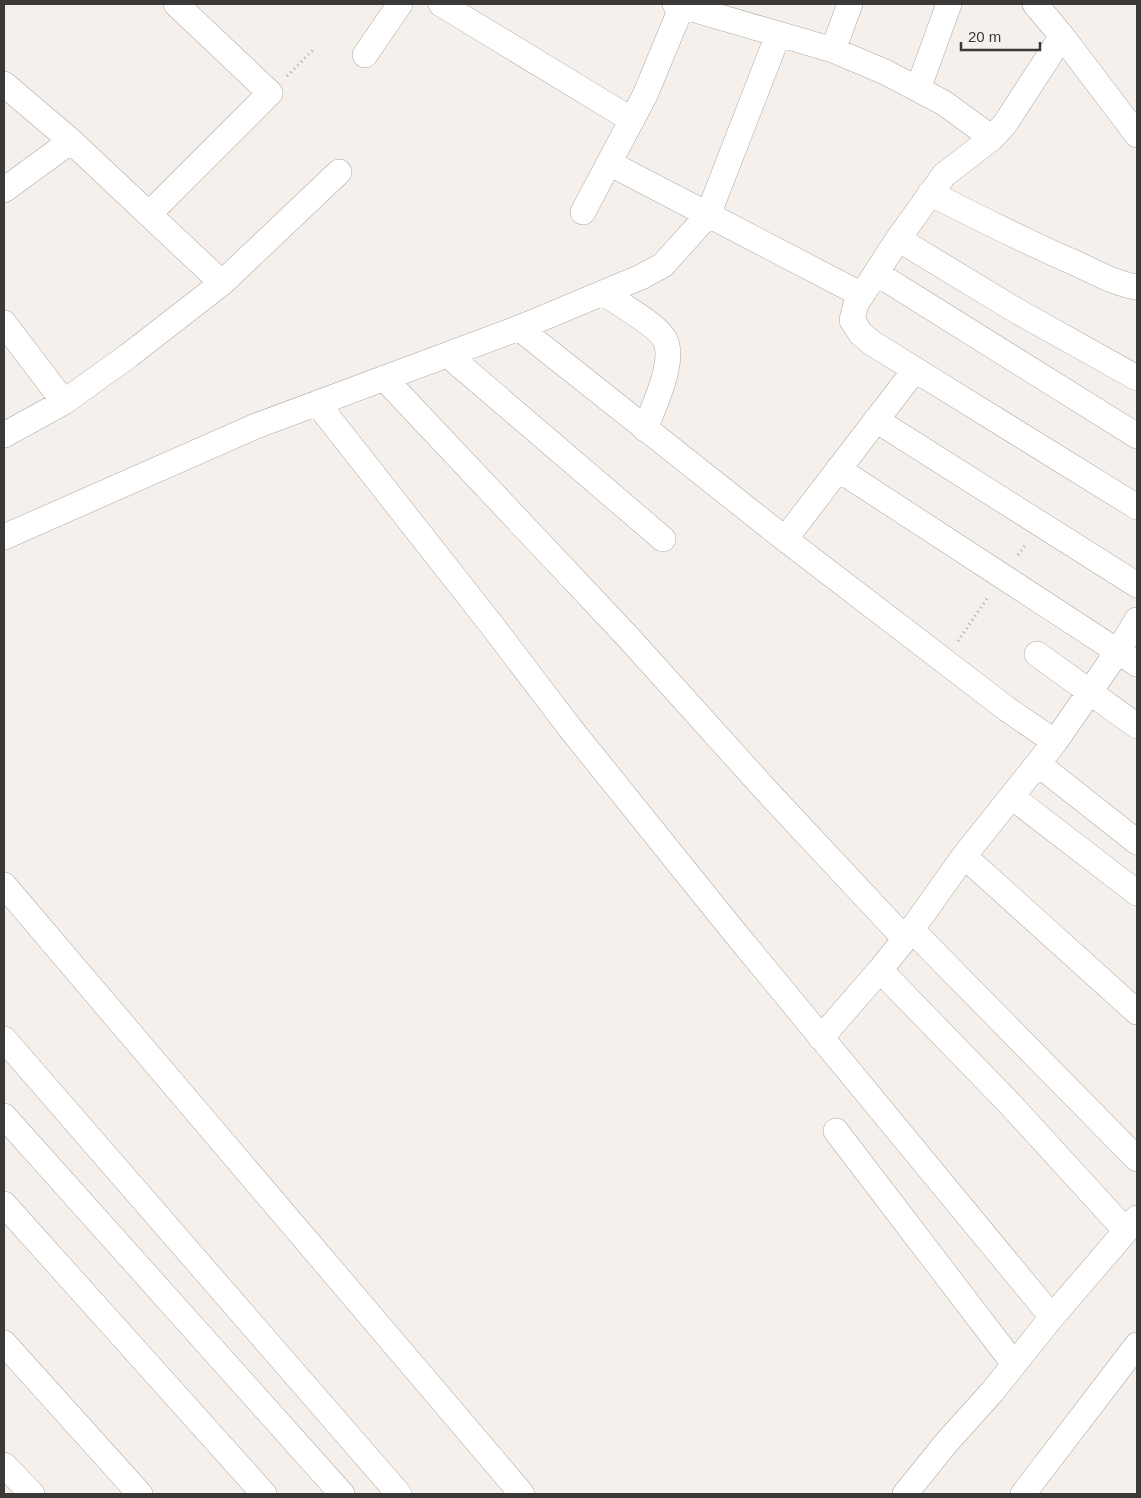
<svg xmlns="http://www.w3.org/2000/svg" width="1141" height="1498" font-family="Arial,sans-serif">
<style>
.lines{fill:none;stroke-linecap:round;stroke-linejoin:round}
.street-casing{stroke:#ada9a4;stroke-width:26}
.path{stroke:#ada9a5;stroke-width:3;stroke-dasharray:1 4;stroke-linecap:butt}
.street{stroke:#fff;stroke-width:25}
</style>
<rect width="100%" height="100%" fill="#f5f0eb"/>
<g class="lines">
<!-- street casing -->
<g class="street-casing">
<path id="street" d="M441,4L632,120
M675,4L833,50L885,72L944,103L992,138
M1035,4L1062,36L1137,135
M1062,36L1005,124L992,138L944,175L898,239L856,304L852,320L861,334L872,343L1137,507
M833,50L850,4
M365,55L400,4
M4,84L71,141L222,283
M918,89L949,4
M609,163L862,295
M4,190L71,141
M930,193C977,217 1024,241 1073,262C1093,271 1115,284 1137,287
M583,212L645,95L682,6
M149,214L270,93L176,4
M898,239L1017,311L1137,378
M876,273L1137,436
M603,293C618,303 658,325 665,340C676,361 653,408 645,429
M4,323L64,402
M519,328L785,539L1007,709L1055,742
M448,355L663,539
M384,378L627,636L764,788L905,939
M317,403L494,628L570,728L731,928L1052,1317
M876,420L1137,585
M4,435L64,402L128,356L222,283L339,172
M838,469L1137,664
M4,537L256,426L519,328L641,277L663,265L708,215L778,35
M785,539L914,371
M1037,654L1137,726
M1038,764L1137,842
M1012,797L1137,893
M964,856L1137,1012
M4,885L522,1494
M911,929L1137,1159
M880,970L1010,1104L1126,1231
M821,1038L880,970L905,939L964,856L1055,742L1118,651L1137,620
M4,1039L399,1494
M4,1116L342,1494
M836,1131L1014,1364
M4,1204L264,1494
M4,1343L140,1494
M4,1465L32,1494
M905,1494L947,1442L992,1392L1052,1317L1137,1218
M1023,1494L1137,1345"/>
</g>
<!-- path -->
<path class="path" d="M287,76L315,48
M1018,555L1026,544
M958,641L988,597"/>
<!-- street -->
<use href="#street" class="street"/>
</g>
<!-- border -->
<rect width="1141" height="1498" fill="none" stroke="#3b3937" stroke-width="10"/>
<!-- scale -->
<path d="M961 42v8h79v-8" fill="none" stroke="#3b3937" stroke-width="2.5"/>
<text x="968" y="42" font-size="15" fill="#3b3937" stroke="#f5f0eb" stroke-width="4" paint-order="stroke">20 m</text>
</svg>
